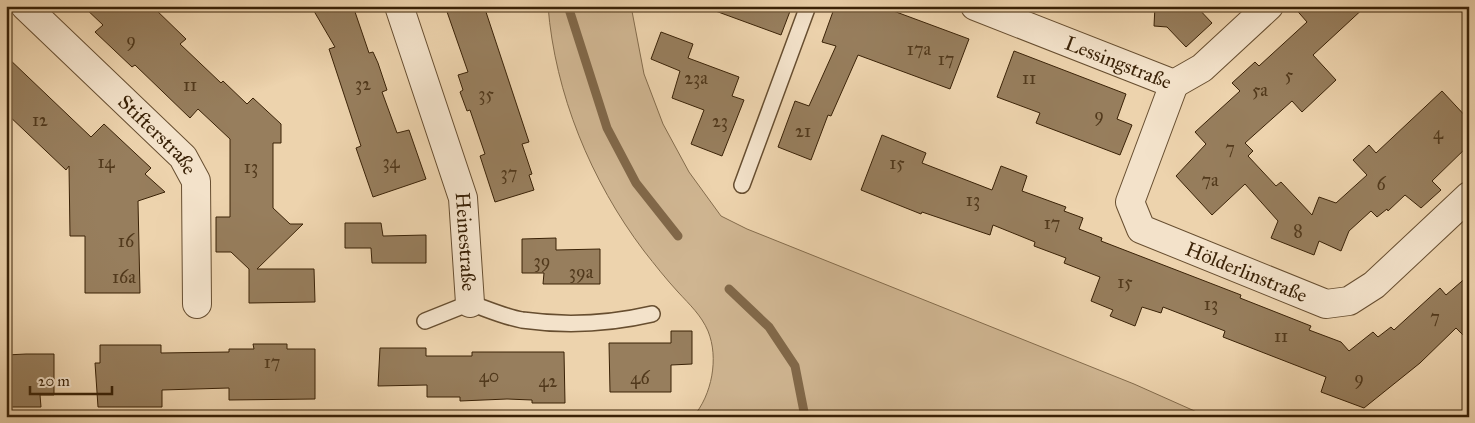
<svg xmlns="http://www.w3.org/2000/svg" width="1475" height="423" font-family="'IM FELL Great Primer',serif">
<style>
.green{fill:#cfb591;stroke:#846c4c}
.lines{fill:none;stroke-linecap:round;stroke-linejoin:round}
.stream{stroke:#816849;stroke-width:9}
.building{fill:#977e5d;stroke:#3a2207}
.service-casing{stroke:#674e30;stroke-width:18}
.minor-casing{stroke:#674e30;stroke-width:30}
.service{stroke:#f3e2ca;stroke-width:15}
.minor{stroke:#f3e2ca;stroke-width:28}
.labels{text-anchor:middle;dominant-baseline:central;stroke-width:4.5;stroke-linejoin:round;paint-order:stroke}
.number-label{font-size:18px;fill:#51391c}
.street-label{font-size:20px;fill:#3a2207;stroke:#f3e2ca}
</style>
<rect width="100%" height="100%" fill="#edd3ad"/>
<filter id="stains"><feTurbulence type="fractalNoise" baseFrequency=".004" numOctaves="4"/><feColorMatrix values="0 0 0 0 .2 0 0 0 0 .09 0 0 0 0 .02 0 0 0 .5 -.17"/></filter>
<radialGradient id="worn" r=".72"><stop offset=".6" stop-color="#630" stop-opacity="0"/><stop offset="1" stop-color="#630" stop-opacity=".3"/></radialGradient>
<!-- green -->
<path class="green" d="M548,6H631L644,74L663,124L689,172L721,216L747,229L1134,384L1208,417H693C712,395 719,358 708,331C701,315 690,305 678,292C666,279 655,265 644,251C591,181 555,94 548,6Z"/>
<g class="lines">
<!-- stream -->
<path class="stream" d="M568,6L607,128L636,183L678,236
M729,289L769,327L795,366L805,417"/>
</g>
<!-- building -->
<path class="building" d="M83,6H152L186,39L180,44L221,83L223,81L247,104L253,98L281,124V143H273V208L290,224H303L257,269H314L315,302L249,303V269L231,252H216V217H230V139L198,109L190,118L135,65L132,67L95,32L103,25Z
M311,6H353L369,53L373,52L378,63L387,90L382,92L397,133L409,130L426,179L373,197L356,148L361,146L329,49L335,47Z
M445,6H484L529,142L522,144L532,174L529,175L534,190L495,202L480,156L485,154L470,110L467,111L460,92L463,90L458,75L468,72Z
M711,6H792L781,35L710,9Z
M835,6H880L969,39L950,89L858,55L831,116L828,115L811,160L778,147L795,101L809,106L836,46L822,42Z
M1155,6H1196L1212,23L1186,47L1167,27L1154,26Z
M1293,6H1366L1313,55L1336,80L1302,112L1292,101L1245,143L1253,151L1248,156L1276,186L1281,182L1312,215L1319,197L1336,203L1367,175L1353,160L1369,145L1376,153L1442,91L1469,120V145L1432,181L1441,190L1421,208L1405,195L1388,211L1387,209L1377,217L1371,211L1349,231L1341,251L1319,241L1314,255L1271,238L1278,221L1245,184L1212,215L1176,176L1206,144L1195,132L1240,91L1232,83L1255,62L1259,66L1307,22Z
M661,32L693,44L688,58L739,77L732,96L744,100L722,156L691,144L704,110L672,98L680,71L651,59Z
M1014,51L1126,94L1117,119L1132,125L1120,155L1036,123L1040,113L997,97Z
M6,56L91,137L104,124L151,168L145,174L165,192L138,201L140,293H85V236H70L69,166L66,170L6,113Z
M882,135L926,153L922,163L992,190L1001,166L1027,176L1022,191L1066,207L1064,211L1083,218L1079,229L1102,238L1101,241L1241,295L1240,298L1311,326L1309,330L1341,342L1349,351L1373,332L1378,337L1391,327L1394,330L1440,288L1446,295L1469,275V341L1456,328L1420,363L1364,408L1321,392L1326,377L1223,337L1225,331L1163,307L1161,313L1142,307L1135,326L1110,316L1113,310L1091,301L1100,277L1064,263L1066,258L1034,246L1035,242L993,225L990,235L922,212L921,214L861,190Z
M345,223H381L383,236L426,235V263H372L371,248H345Z
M556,238V250L600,249V284H543L544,273H522V239Z
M671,331H692V364L671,365V392H610L609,343H671Z
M253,344H287V349H315V399L229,400V388L162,390V407H98L95,363H100V345H161V353L229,352V349H254Z
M380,348H426V356H472V352H564L565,403H532V400L507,399L460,401V397H427V385L378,386Z
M26,354H54V395H40L41,407H6V355Z"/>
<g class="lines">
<!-- service casing -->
<g class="service-casing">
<path id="service" d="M742,185L808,6
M425,321L470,303C487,309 505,317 522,320C565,326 609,324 652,314"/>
</g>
<!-- minor casing -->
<g class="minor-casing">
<g id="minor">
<path id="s1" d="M25,6L183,157L196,181L197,304"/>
<path id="s2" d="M399,6L463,198L470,303"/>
<path id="s3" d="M975,6L1174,84L1202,68L1269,6"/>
<path id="s4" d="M1174,84L1130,202L1141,229L1326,304L1349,301L1374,285L1469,196"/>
</g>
</g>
<!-- service -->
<use href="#service" class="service"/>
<!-- minor -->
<use href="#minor" class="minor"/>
</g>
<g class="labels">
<!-- number labels -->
<g class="number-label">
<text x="131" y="40">9</text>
<text x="919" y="49">17a</text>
<text x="946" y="59">17</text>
<text x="1289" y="75">5</text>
<text x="696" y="78">23a</text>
<text x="1029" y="78">11</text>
<text x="363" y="84">32</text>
<text x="190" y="85">11</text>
<text x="1260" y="90">5a</text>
<text x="486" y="94">35</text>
<text x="1099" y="115">9</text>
<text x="40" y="120">12</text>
<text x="720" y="121">23</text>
<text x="803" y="131">21</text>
<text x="1438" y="133">4</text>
<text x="1230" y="148">7</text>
<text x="106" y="162">14</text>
<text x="391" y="162">34</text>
<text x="897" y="163">15</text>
<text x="251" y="167">13</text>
<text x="509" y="173">37</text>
<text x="1210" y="180">7a</text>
<text x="1381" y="184">6</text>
<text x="973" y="200">13</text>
<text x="1052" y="223">17</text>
<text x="1298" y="231">8</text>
<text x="126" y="241">16</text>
<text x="542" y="261">39</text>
<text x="581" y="272">39a</text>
<text x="124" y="277">16a</text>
<text x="1125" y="282">15</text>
<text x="1211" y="304">13</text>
<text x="1435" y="317">7</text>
<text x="1281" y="336">11</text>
<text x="272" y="362">17</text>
<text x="489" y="376">40</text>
<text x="640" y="378">46</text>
<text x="1359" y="378">9</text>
<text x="548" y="381">42</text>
</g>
<!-- street labels -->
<g class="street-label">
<text stroke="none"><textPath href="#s3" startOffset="154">Lessingstraße</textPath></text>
<text stroke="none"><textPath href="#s1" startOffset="185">Stifterstraße</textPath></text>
<text stroke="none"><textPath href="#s2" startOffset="246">Heinestraße</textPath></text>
<text stroke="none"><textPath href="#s4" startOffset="269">Hölderlinstraße</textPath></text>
</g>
</g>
<!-- margin -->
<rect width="1475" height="423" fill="none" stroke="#edd3ad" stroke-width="25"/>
<rect x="8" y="8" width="1460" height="408" fill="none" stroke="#3a2207" stroke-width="2.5"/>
<rect x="12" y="12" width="1450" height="398" fill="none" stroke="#3a2207"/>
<!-- scale -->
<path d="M30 386v8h82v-8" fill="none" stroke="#3a2207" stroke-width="2.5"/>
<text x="38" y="386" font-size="15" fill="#3a2207" stroke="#f3e2ca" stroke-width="4" paint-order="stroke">20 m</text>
<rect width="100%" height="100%" filter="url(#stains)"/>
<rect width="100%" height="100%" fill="url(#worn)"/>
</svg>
